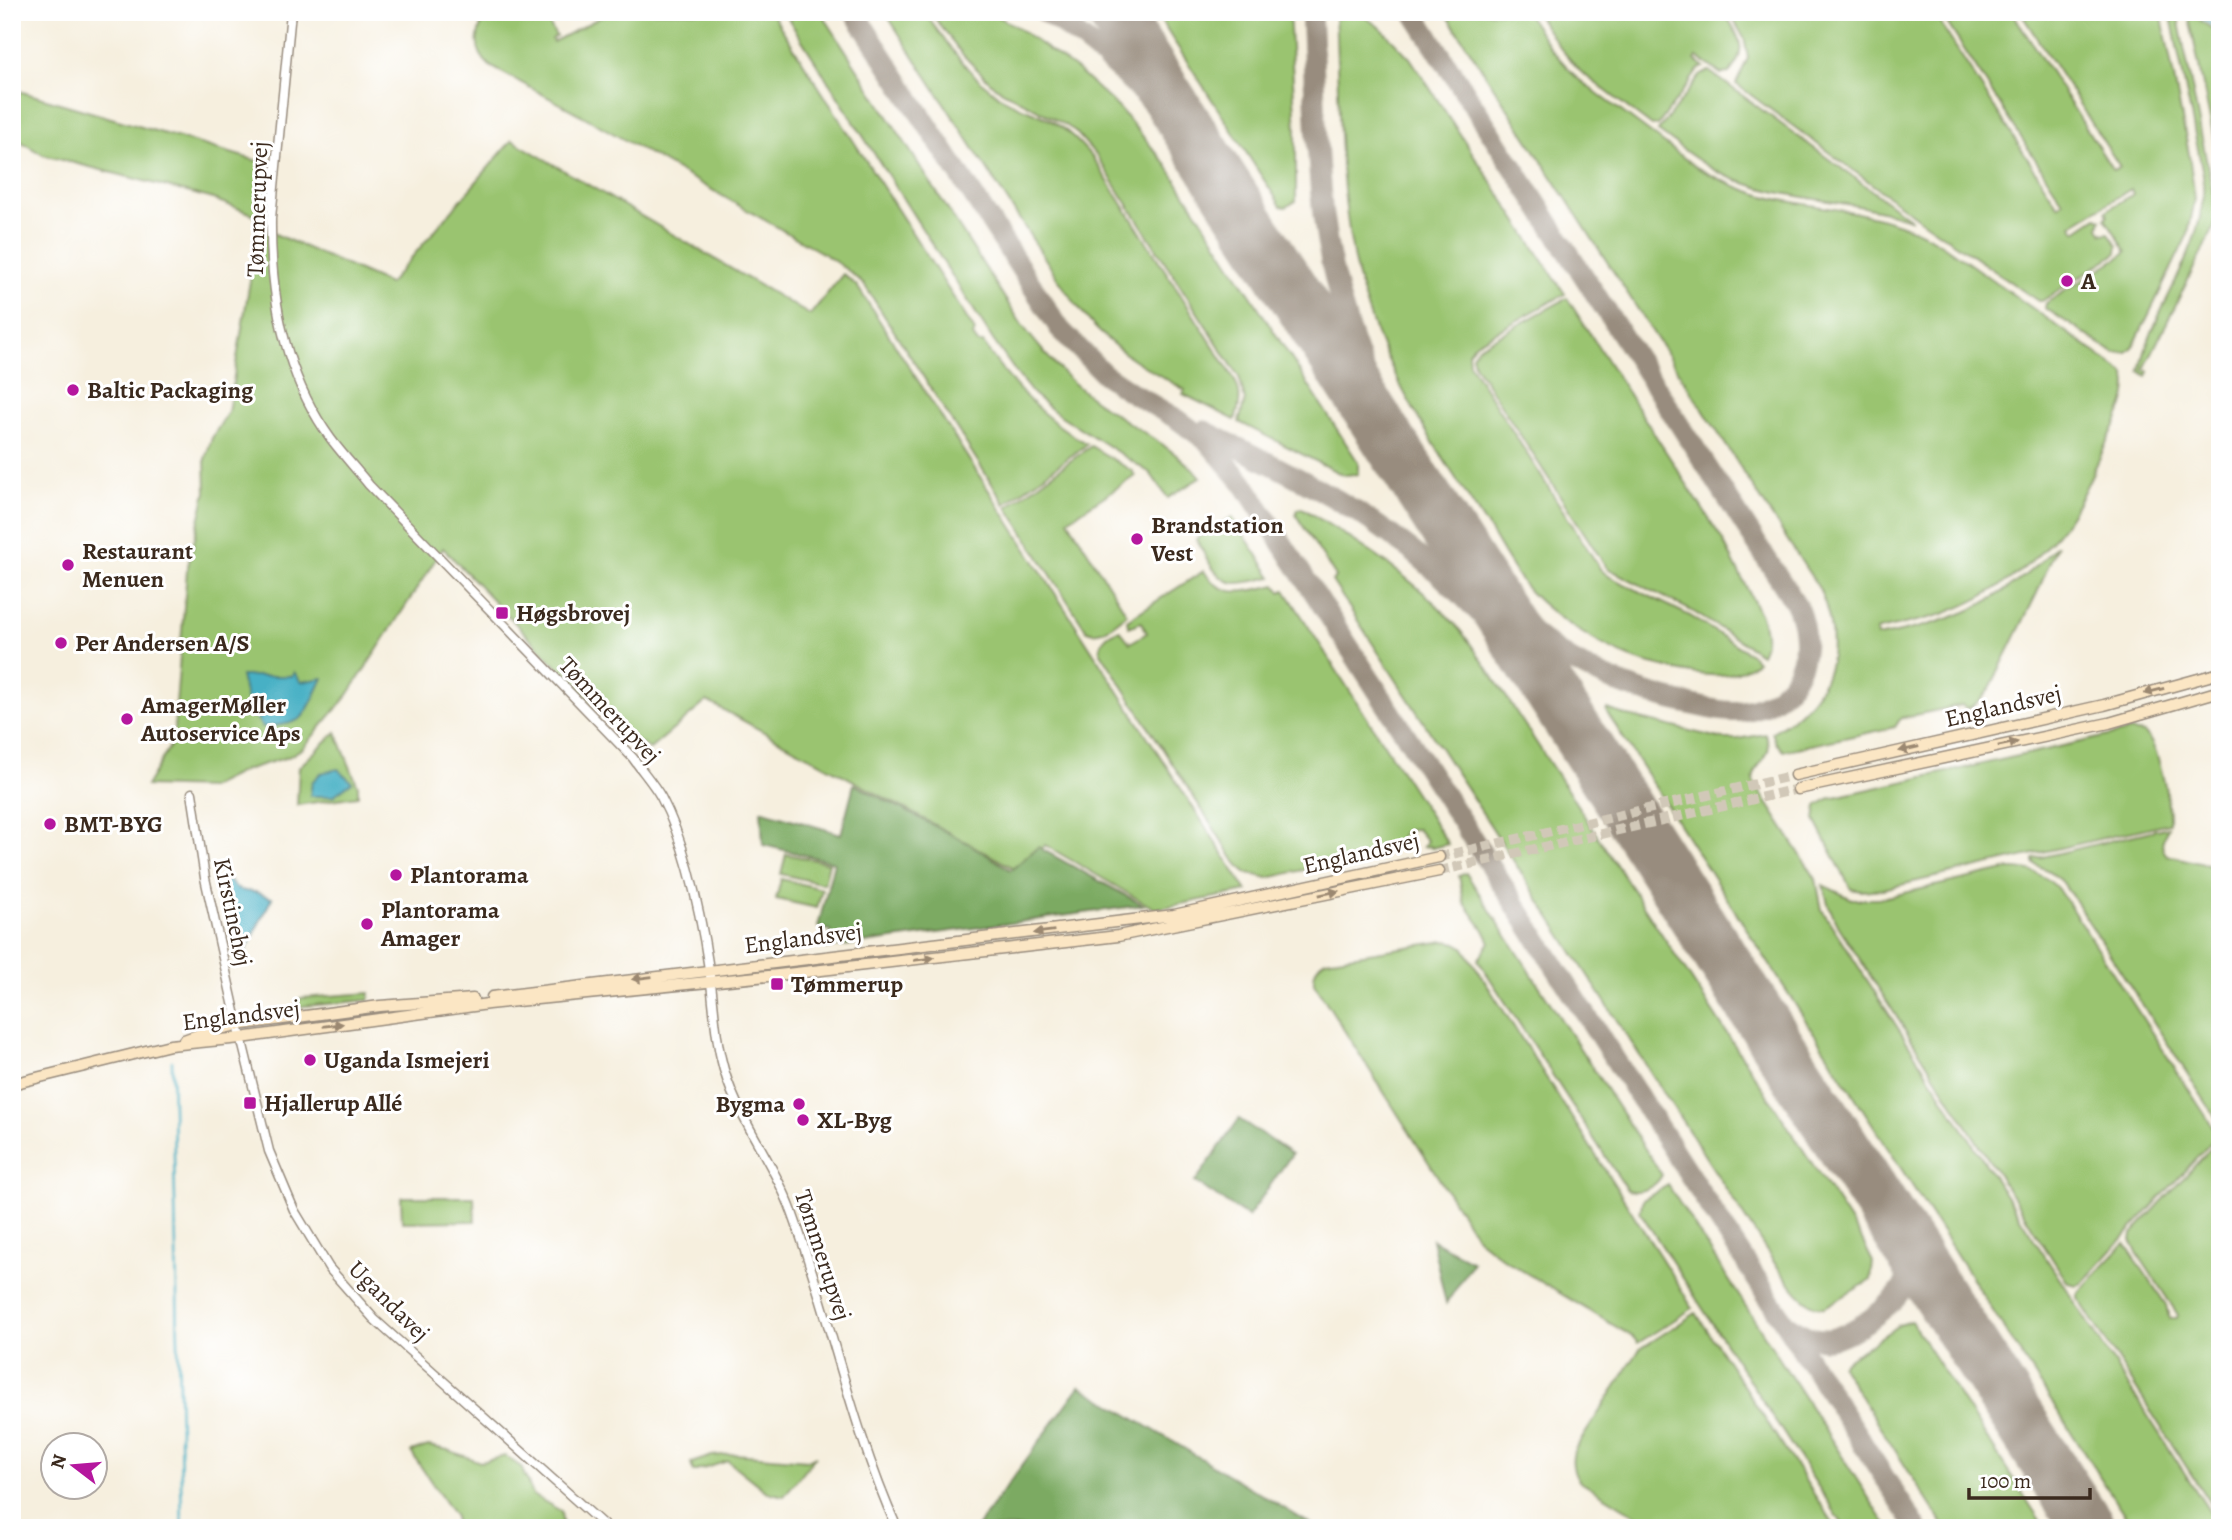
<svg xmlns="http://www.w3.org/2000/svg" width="2232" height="1540" font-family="Alegreya,serif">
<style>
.green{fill:#9ac470;stroke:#6a7747;stroke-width:2}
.forest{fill:#7baa62;stroke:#5b6a40;stroke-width:2}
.water{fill:#46b0c5;stroke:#406d72;stroke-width:2}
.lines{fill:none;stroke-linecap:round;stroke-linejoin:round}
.stream{stroke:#46b0c5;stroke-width:2.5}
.taxiway{stroke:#988c7e;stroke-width:21}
.runway{stroke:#988c7e;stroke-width:54}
.secondary-tunnel{stroke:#d1c8b8;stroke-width:10;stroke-dasharray:10 5;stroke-linecap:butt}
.tertiary-casing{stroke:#988c7e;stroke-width:11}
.secondary-casing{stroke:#988c7e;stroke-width:13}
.tertiary{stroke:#fff;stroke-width:8}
.secondary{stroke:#fbe6c4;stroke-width:10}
.oneway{fill:#9b8871}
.poi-dot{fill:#b5179e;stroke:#fff;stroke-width:2.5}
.labels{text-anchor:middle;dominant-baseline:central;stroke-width:6;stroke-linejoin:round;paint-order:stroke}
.street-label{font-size:24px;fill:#3b2a1e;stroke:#fff}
.poi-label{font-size:24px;font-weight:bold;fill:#3b2a1e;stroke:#fff;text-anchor:start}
</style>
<rect width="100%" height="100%" fill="#fff"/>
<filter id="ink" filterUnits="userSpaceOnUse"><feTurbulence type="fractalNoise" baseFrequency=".0143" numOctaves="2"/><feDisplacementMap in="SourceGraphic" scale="14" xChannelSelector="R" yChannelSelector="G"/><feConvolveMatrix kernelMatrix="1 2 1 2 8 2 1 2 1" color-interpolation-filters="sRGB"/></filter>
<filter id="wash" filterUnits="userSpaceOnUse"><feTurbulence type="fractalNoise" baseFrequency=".00686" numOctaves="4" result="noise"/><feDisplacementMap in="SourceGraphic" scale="28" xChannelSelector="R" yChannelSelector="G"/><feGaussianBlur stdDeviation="1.57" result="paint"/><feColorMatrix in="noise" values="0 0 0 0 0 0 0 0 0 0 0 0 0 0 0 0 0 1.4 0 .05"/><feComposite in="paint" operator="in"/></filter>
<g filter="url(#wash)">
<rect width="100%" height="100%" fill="#f6efde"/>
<!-- green -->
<path class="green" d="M486,12H553L545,17L556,36L552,39L553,42L610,12H771L975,331L973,336L978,343H983C1012,386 1042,418 1087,444L1005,504L865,286L850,272L824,254L581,115L490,66C471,49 477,33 486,12Z
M784,12H821L1022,325C1042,351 1063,376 1088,395C1127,425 1166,441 1201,477L1168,498L1150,473L1055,412L1033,394L1017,374L993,340Z
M885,12H924C947,43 971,79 1004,99C1018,107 1034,112 1048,119C1066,128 1080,143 1093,158L1232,375C1242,392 1241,402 1235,420L1183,394L1185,390C1156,373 1126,358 1102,334C1088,322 1078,306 1066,291Z
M930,12H990L1015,26L1077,70L1119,108L1166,164L1358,462V474L1345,475L1337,472L1239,422L1245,400L1239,377L1096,155L1075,131L1062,123L995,87L963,55Z
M1155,12H1289L1296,131V201L1286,207L1281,206Z
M1335,12H1358L1382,29L1410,58L1565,294L1476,343L1468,352L1469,363L1601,570L1610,577L1690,616L1752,655L1757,661C1729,686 1684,672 1651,664C1613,655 1556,620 1529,591C1513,573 1497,541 1483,520C1430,439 1374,357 1354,260C1338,179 1339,95 1335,12Z
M1445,12H1526L1551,49L1577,78L1696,167C1725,183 1755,196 1787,201C1842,211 1896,214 1943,245L2124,373C2134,390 2115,426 2107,442C2093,471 2081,502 2062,527C2034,567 1989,598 1943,614C1921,621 1898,625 1876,631L1877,637C1954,622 2002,604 2057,545L2037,593L1991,686C1984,697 1979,703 1967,709L1962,705L1901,718L1895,727L1783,751L1776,743L1772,732C1831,699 1845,651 1820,590Z
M1535,12H1724C1738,35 1750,50 1729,73L1721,74L1697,57L1695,60L1704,67L1699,69L1658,125L1652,126L1581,72L1560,48Z
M1729,12H1933L2058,206L2063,202L1940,12H2012L2113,170L2120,167L2020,12H2161L2189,154L2195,199L2188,234L2133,347L2127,352L2114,353L2045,308L2046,303L2127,252L2105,218L2108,215L2106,211L2133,194L2131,189L2072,225L2076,231L2097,217L2101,219L2099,228L2103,234L2109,233L2118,246L2117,253L2042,301H2038L1922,221L1736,84L1748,58L1744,38Z
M2170,12H2177L2218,219L2144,369L2149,372L2147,376L2140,371C2154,300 2209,250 2203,174Z
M2188,12L2220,34V169Z
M1709,71L1912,220C1851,198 1781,202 1722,174C1699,163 1679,146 1658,131L1700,76Z
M12,89L268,164L261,217L210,198L43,155L12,136Z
M512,140L810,315L843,274L857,286L1247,891L1155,909L1045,845L1019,871L707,701L650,749L618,730L443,548L348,695L303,748L288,757L245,770L209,788L146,786L173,741L187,570L206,492L205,459L212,438L228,412L259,227L389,284Z
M1567,298L1722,539L1761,616C1765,629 1768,641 1761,654L1692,611L1607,568L1474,364L1472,355L1478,347Z
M1091,446L1132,471L1135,476L1068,520L1127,614C1115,623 1102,637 1087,631L1007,507Z
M1302,508C1357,542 1416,578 1458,628C1467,638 1475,651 1484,663L1861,1238L1873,1262L1871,1280L1825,1307C1804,1310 1785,1275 1773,1261L1332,581L1336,577L1296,515L1298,509Z
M1232,517L1272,577C1261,579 1248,583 1237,583C1216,584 1205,554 1196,539Z
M1204,571C1223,601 1247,591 1276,585L1281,592L1285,590L1448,844L1431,848L1430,846L1423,847L1427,841L1417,829C1399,828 1402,840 1391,850L1268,878L1247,873L1236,863L1100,651C1100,640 1109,632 1120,630L1130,643L1147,633L1141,622L1129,627L1127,620Z
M1607,709L1628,716L1723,739H1738L1765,734C1777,758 1755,759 1753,781L1816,879L1822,910L2220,1528H2133L1606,711Z
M2130,731L2144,733C2159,744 2170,804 2169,823L1883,889L1861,891L1851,889L1815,820L1817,806L1830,798Z
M336,732L358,786V796L297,805L299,767Z
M2168,827C2164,837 2158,846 2167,855L2220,868V1124L2064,884L2049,871L2034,864V859Z
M786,854L829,863L824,884L781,874Z
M2009,869C2031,868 2048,875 2062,894L2215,1130L2216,1137L2082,1283L2077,1285L2068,1283L1839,927L1829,907L1823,885L1852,899H1878Z
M1466,873L1662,1175C1655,1188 1640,1194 1627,1190L1478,960L1490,942L1484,930L1464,902L1459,876Z
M781,879L822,889L817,908L776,899Z
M1445,941L1456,943L1463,947L1693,1308L1638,1343L1633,1337L1506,1261L1477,1238L1314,983C1313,972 1316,965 1325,960Z
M370,993L369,1000L294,1007L301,998Z
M2220,1143V1519L2078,1298V1293L2125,1243L2166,1305L2169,1318H2177L2178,1315L2136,1251L2131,1240L2132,1234L2210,1149Z
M1668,1185L1888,1528H1845L1640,1212L1643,1200Z
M401,1197H474L475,1221L402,1222Z
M1696,1313L1836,1528H1657L1579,1480C1572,1471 1571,1462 1574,1451L1640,1349Z
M1911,1321L2045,1528H1945L1841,1366L1844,1362L1899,1325Z
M428,1446L448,1450L480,1462L505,1456L521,1467L533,1495L561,1511L563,1528H455V1517L411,1452Z
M735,1454L808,1460L816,1456L784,1496L767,1492L728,1461L693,1472L691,1463L712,1456Z"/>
<!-- forest -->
<path class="forest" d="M854,784L968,843L1011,870L1038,847L1143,905L827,948L831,931L818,927L834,862L763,845L761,810L841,834Z
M1239,1119L1292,1154L1248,1217L1195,1182Z
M1432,1240L1473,1262L1446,1304Z
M1080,1386L1317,1528H976Z"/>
<!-- water -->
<path class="water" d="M294,672L301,682L323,678C318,688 309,711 301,718C291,725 274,726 262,727L247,702L241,676H292Z
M338,769L352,782L333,796H310L312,782L321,773Z
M230,881C238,893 243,890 255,892C260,893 266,897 272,898L245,951L239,948L223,882Z"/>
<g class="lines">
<!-- stream -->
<path class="stream" d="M2194,12L2220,30
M172,1061L182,1528"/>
<!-- taxiway -->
<path class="taxiway" d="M854,12L1060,329L1104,374L1134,394L1177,419L1207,441L1244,484L1917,1528
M1044,12C1117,58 1172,123 1226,188
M1311,12C1315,80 1315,148 1323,215C1336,316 1374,407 1424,494
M1413,12L1797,606C1809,635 1808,662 1788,687C1777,700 1759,709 1742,711C1725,713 1706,708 1689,704C1635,692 1582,673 1539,638C1510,615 1488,588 1466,560
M1205,431C1268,463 1334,493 1391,535C1457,583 1510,643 1560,706
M1788,1325C1799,1334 1814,1340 1828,1339C1850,1337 1897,1304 1905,1283C1910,1271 1908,1259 1908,1246"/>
<!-- runway -->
<path class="runway" d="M1113,12L2089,1528"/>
</g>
</g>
<g filter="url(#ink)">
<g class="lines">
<!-- secondary-tunnel -->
<path class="secondary-tunnel" d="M1439,857L1795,775
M1439,871L1798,789"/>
<!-- tertiary casing -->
<g class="tertiary-casing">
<path id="tertiary" d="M291,12L271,218C270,295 284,375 331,439C343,455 357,470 369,485L633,758C642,771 653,783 661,797C686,844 701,916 709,969C714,999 714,1029 721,1058C733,1114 773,1159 792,1212C830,1316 851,1426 897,1528
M192,793L205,878L238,1025L269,1151L294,1210L329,1268L374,1319L607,1528"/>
</g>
<!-- secondary casing -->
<g class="secondary-casing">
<path id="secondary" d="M1795,775L2104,705L2220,673
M1798,789L2109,723L2220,691
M492,997L1174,915L1439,857
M184,1040L203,1033L238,1025L380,1006L473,999
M12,1084L170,1045L241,1038L488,1004L778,975L1118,936L1439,871"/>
</g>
<!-- tertiary -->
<use href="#tertiary" class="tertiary"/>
<!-- secondary -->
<use href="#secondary" class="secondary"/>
</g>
<!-- one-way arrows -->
<defs><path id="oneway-solid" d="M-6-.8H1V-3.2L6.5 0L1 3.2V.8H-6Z" transform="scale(1.75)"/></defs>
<g class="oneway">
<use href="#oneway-solid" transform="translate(2154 691) rotate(165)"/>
<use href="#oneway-solid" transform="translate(2008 744) rotate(-12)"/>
<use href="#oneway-solid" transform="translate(1909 749) rotate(167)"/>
<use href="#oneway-solid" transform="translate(1329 893) rotate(-12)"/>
<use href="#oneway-solid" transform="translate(1044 932) rotate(173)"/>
<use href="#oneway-solid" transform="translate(924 959) rotate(-7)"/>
<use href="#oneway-solid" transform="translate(642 978) rotate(173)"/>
<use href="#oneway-solid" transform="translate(333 1025) rotate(-8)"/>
</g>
</g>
<!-- markers -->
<g class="poi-dot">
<circle cx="2067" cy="281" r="7"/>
<circle cx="73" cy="390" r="7"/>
<circle cx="1137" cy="539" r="7"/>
<circle cx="68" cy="565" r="7"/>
<rect x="495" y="606" width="14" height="14" rx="3.5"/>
<circle cx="61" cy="643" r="7"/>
<circle cx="127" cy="719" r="7"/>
<circle cx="50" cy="824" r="7"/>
<circle cx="396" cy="875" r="7"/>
<circle cx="367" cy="924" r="7"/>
<rect x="770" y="977" width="14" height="14" rx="3.5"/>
<circle cx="310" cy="1060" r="7"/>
<rect x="243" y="1096" width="14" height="14" rx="3.5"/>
<circle cx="799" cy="1104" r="7"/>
<circle cx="803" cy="1120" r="7"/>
</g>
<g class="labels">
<!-- street labels -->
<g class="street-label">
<text transform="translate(257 209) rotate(-88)">Tømmerupvej</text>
<text transform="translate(2003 706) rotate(-13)">Englandsvej</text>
<text transform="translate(610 710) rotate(47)">Tømmerupvej</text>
<text transform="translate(1361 853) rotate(-13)">Englandsvej</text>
<text transform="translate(233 912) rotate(78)">Kirstinehøj</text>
<text transform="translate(803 938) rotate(-7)">Englandsvej</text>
<text transform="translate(241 1015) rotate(-7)">Englandsvej</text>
<text transform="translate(823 1255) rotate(72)">Tømmerupvej</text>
<text transform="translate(389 1301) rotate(45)">Ugandavej</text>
</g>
<!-- poi labels -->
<g class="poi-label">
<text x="2081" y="281">A</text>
<text x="87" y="390">Baltic Packaging</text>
<text x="1151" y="525">Brandstation<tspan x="1151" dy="28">Vest</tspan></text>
<text x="82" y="551">Restaurant<tspan x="82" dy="28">Menuen</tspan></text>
<text x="516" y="613">Høgsbrovej</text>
<text x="75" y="643">Per Andersen A/S</text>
<text x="141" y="705">AmagerMøller<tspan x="141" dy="28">Autoservice Aps</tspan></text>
<text x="64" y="824">BMT-BYG</text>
<text x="410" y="875">Plantorama</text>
<text x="381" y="910">Plantorama<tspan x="381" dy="28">Amager</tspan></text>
<text x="791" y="984">Tømmerup</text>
<text x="324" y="1060">Uganda Ismejeri</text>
<text x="264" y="1103">Hjallerup Allé</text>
<text x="785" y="1104" text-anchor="end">Bygma</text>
<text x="817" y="1120">XL-Byg</text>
</g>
</g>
<!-- margin -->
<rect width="2232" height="1540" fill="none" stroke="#fff" stroke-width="42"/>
<!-- north arrow -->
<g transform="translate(74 1466) rotate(286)"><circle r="33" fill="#ffffff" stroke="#b1aaa5" stroke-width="2"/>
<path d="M0-5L12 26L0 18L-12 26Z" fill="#b5179e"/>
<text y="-10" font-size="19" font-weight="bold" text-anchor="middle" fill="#3b2a1e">N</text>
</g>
<!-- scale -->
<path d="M1969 1488v10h121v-10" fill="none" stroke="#3b2a1e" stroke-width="3.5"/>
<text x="1980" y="1488" font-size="21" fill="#3b2a1e" stroke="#ffffff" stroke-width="5" paint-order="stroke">100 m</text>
</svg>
